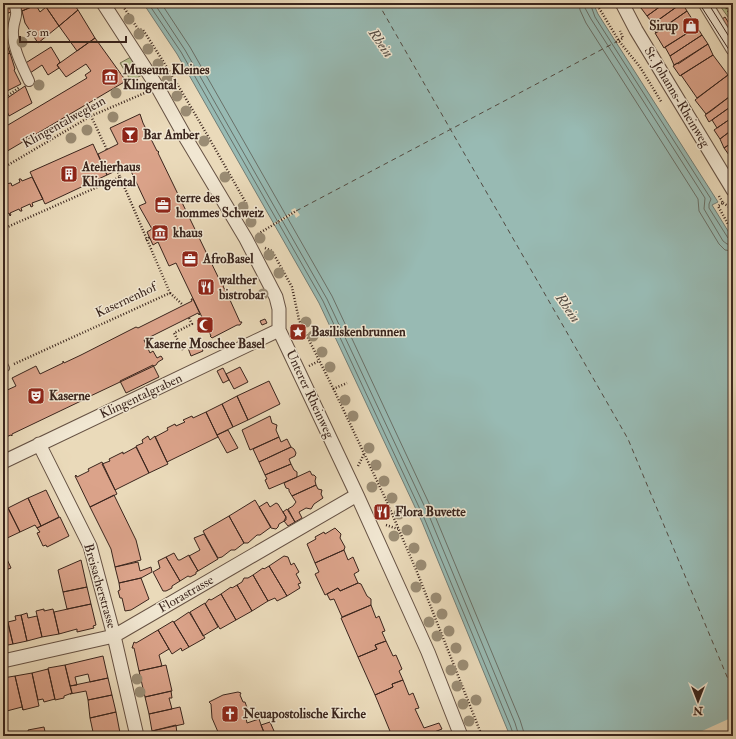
<svg xmlns="http://www.w3.org/2000/svg" width="736" height="739" font-family="'IM FELL Double Pica',serif">
<style>
.green{fill:#b7c08f;stroke:#787256}
.water{fill:#98bab3;stroke:#727e77}
.pier{fill:#eadaba}
.lines{fill:none;stroke-linecap:round;stroke-linejoin:round}
.shore{stroke:#697068;stroke-width:1}
.ferry{stroke:#524a42;stroke-width:1;stroke-dasharray:5 4;stroke-linecap:butt}
.building{fill:#dba38a;stroke:#3a251d}
.service-casing{stroke:#665244;stroke-width:8}
.pedestrian-casing{stroke:#665244;stroke-width:12}
.minor-casing{stroke:#665244;stroke-width:15}
.path{stroke:#3a251d;stroke-width:2.5;stroke-dasharray:1 2;stroke-linecap:butt}
.service{stroke:#f1e7d2;stroke-width:6}
.pedestrian{stroke:#f1e7d2;stroke-width:10}
.minor{stroke:#f1e7d2;stroke-width:13}
.tram{stroke:#3a251d;stroke-width:1}
.tree{fill:#9a8c74}
.labels{text-anchor:middle;dominant-baseline:central;stroke-width:3;stroke-linejoin:round;paint-order:stroke}
.poi-label{font-size:13px;font-weight:bold;fill:#3a251d;stroke:#f1e7d2;text-anchor:start}
.street-label{font-size:13px;fill:#3a251d;stroke:#f1e7d2}
.water-label{font-size:14px;font-style:italic;fill:#524a42;stroke:#f1e7d2}
</style>
<rect width="100%" height="100%" fill="#eadaba"/>
<filter id="stains"><feTurbulence type="fractalNoise" baseFrequency=".005" numOctaves="4"/><feColorMatrix values="0 0 0 0 .2 0 0 0 0 .09 0 0 0 0 .02 0 0 0 .5 -.17"/></filter>
<radialGradient id="worn" r=".72"><stop offset=".6" stop-color="#630" stop-opacity="0"/><stop offset="1" stop-color="#630" stop-opacity=".3"/></radialGradient>
<!-- green -->
<path class="green" d="M718,3H733V24Z
M131,57L142,75L131,81L120,63Z"/>
<!-- water -->
<path class="water" d="M143,3H593L598,14L718,202L712,205L733,239V736H510L422,522L319,303L177,54Z"/>
<!-- pier -->
<path class="pier" d="M295,208L300,215L296,218L294,214L275,225L274,223L292,212L291,210Z
M733,717V736H691Z"/>
<g class="lines">
<!-- shore -->
<path class="shore" d="M148,3L181,52L323,301L425,520L510,725L514,736
M154,3L185,50L327,299L430,518L515,723L519,736
M161,3L190,47L332,296L435,516L520,720L525,736
M579,3L580,10L586,23L698,199L699,211L719,244L725,250L733,251
M585,3V8L591,19L705,198L704,209L723,241L727,244L733,245
M590,3L595,17L711,199L709,204V208L728,238L733,240"/>
<!-- ferry -->
<path class="ferry" d="M378,3L628,439L733,691
M296,211L616,42"/>
</g>
<!-- building -->
<path class="building" d="M3,3H8L11,12L3,15Z
M18,3H35L36,5L22,11Z
M46,3H73L78,10L59,26L46,7L44,4Z
M637,3H647L640,8Z
M647,3H665L647,16L641,8Z
M665,3H682L653,24L647,16Z
M682,3L687,11L656,33L651,25Z
M36,5L40,12L46,7L59,26L38,43L25,23L22,11Z
M78,10L95,38L77,51L59,26Z
M687,11L697,27L664,48L655,33Z
M725,17L733,30L732,34L722,19Z
M697,27L702,35L670,56L665,47Z
M3,34L10,53L3,56Z
M702,35L708,44L678,64L677,63L674,65L670,56Z
M95,38L126,81L4,153L3,150V128L87,78L85,75L91,71L86,64L66,77L57,65Z
M708,44L713,55L680,76L673,66Z
M51,47L60,62L57,65L59,68L48,75L42,65L30,73L24,64Z
M10,53L15,69L14,70L21,84L3,93V56Z
M713,55L728,75L697,98L681,75Z
M728,75L733,83V94L706,114L695,100Z
M25,86L32,103L9,116L3,101Z
M733,94V105L709,122L705,115L711,111Z
M733,105V117L717,128L712,120Z
M140,114L143,123L150,137L152,136V138L151,139L157,151H158L159,152L158,153L222,285L223,284L224,286H223L229,299L230,298L231,299L230,300L240,322H242L240,325H237L212,338L210,336H211L176,263L169,266L158,242L153,245L147,232L152,229L139,206L146,203L129,167L126,166L107,175L98,154L118,144L110,128Z
M733,117V129L720,139L714,130Z
M733,129V142L724,148L720,139Z
M733,142V153L729,155L724,148Z
M93,144L107,175L45,204L30,172Z
M32,177L43,199L32,203L33,206L31,207L30,204L21,208L22,211H20L19,209L10,213L11,215L10,216L9,213L3,216V190L6,188L5,186V184L11,183L12,186L20,182L19,179H21L22,181Z
M191,299H193L200,314L199,315L198,313L144,340L150,353L153,351L157,358L161,356L163,359L158,362L156,365L82,400V401H81L12,434V436L11,435L3,438V392L16,386L12,378L36,366L40,374L63,363V361L64,363L81,355L136,327L138,328L192,301Z
M265,319L267,323L262,325L260,321Z
M199,343L203,351L191,356L188,348Z
M153,365L159,377L126,393L120,381Z
M240,367L248,382L234,389L226,374Z
M223,368L229,380L223,383L217,371Z
M269,381L280,404L248,420L237,396Z
M237,396L248,420L233,427L222,404Z
M222,404L233,427L217,435L206,412Z
M206,412L218,437L167,462L155,437L168,430L167,428L175,424L176,426L185,422L183,420L192,416L193,418Z
M270,416L272,423L277,425L276,430L279,437L250,450L242,430Z
M228,430L238,448L227,453L217,435Z
M148,436L150,440L155,436L168,464L149,473L136,446L143,443L142,440Z
M279,437L281,442L287,439L291,447L259,462L253,449Z
M136,447L149,473L115,490L102,464L110,461L109,459L123,452V454Z
M291,447L294,449L296,453L295,456L289,459L291,464L265,475L259,462Z
M102,462L117,494L90,507L75,476L76,475L77,477L89,471L88,469Z
M291,464L294,470L297,472V477L269,489L265,480L267,479L265,475Z
M310,471L312,475H314L316,477L315,481L316,485L292,496L289,491V489L286,488L284,483Z
M316,485L318,489L322,490L321,494L323,498L314,504L311,509L306,508L299,512L302,518L295,522L288,509L293,506L296,502L292,496Z
M46,490L59,517L41,526L28,498Z
M114,495L136,540L141,560L115,567L111,549L90,507Z
M28,498L41,526L37,528L35,525L20,532L8,508Z
M255,500L271,527L260,535H257L248,543H244L229,516Z
M267,502L270,507L276,503L278,504L286,517V520L279,524L278,527L276,529L271,528L259,507Z
M385,505L390,515L379,520L375,510Z
M8,508L20,532L3,540V511Z
M287,509L295,522L288,526L284,521L286,517L283,512Z
M229,516L244,543L235,550H231L222,557L218,558L203,531Z
M60,517L69,536L47,547L46,545L43,546L37,533L40,532L37,528Z
M335,528L341,534L340,538L345,547L344,550L315,563L307,544L316,539L315,537L324,532L325,534Z
M204,534L218,559L198,571L189,556L200,550L194,538Z
M344,550L348,560L353,557L359,571L354,574L358,583L340,591L338,588L325,595L315,574L319,572L315,563Z
M174,553L178,560H180L189,555L198,571L196,572V574L190,577L188,576L180,581L166,557Z
M284,556L288,557L291,565L294,563L299,572L296,574L301,583L298,584L300,588L287,596L269,566Z
M6,557L11,568L3,571V558Z
M166,557L180,581L172,586V588L166,591H163L153,572L160,568L158,561Z
M81,560L87,587L63,592L58,570Z
M138,562L140,571L151,567L152,572L141,578L119,583L115,567Z
M269,566L287,596L277,601L275,598L268,601L253,575L263,568L264,569Z
M253,575L268,601L252,611L237,585L242,582L244,578H248Z
M141,578L149,599L131,610L125,611L122,598H120L118,591L120,590L119,583Z
M358,583L361,584L367,596L371,599V605L342,617L334,599L330,600L327,594L338,588L340,591Z
M237,585L252,611L236,620L221,594L231,587L232,588Z
M87,587L91,604L67,609L63,592Z
M221,594L236,620L220,629L205,604L209,599L211,600Z
M205,603L218,627L203,636L190,612Z
M91,604L96,625L93,626L94,628L77,632V629L59,634L54,612Z
M371,605L376,618L379,616L385,631L382,632L386,641L375,645L377,649L358,657L341,618Z
M44,609V611L53,609L59,634L42,637L36,611Z
M189,612L205,638L189,647L174,622Z
M27,613L28,618L37,616L42,637L27,641L21,615Z
M21,615L27,641L13,644L8,622L16,620L15,616Z
M7,620L13,644L3,646V621Z
M173,621L189,647L182,651L181,648L172,654L158,630Z
M158,630L169,649L159,655L162,666L139,671L134,648H132L134,642L136,643Z
M386,641L393,656L396,655L402,669L399,671L403,680L392,684L393,687L375,695L358,657L377,649L375,645Z
M103,656L108,678L90,682L88,674L75,677L77,685L70,686L65,665Z
M65,665L72,693L64,696V698L55,700L48,668Z
M166,665L172,691L145,697L139,671Z
M48,669L55,699L44,702L43,699L38,700L32,673Z
M32,673L39,706L23,710L15,676Z
M15,676L23,710L22,707L3,712V678Z
M108,678L112,695L88,700L86,691L70,694L72,693L70,686Z
M403,680L409,695L413,693L419,708L415,709L424,728L439,723L442,729L424,736H392L375,695L393,687L392,684Z
M171,691L172,698H169L172,709L149,714L145,697Z
M238,692L241,693L240,695L243,702H245L250,716L246,718L247,723L259,719L265,736H208L207,734L218,732L212,718L211,704L209,702L223,695Z
M112,695L116,712L90,718L88,700Z
M180,707L184,724L152,731L149,714Z
M116,712L120,733L105,736H91L90,733L93,732L90,718Z
M270,722L274,731L265,734L261,725Z
M176,725L177,734L181,733V736H154L152,731Z
M44,727L46,736H29L28,730Z
M120,733L121,736H105Z"/>
<g class="lines">
<!-- service casing -->
<g class="service-casing">
<path id="service" d="M3,362L6,368"/>
</g>
<!-- pedestrian casing -->
<g class="pedestrian-casing">
<path id="pedestrian" d="M14,3C19,17 14,17 13,30C12,47 22,66 29,81"/>
</g>
<!-- minor casing -->
<g class="minor-casing">
<path id="minor" d="M103,3L158,88L187,140L246,239L276,297L279,309V330L357,495L428,652L461,736
M622,3L636,30L733,190
M705,3L733,49
M39,444L90,546L114,636L137,736
M3,462L279,330
M3,661L114,636L357,495"/>
</g>
<!-- path -->
<path class="path" d="M122,3L123,6L138,29L143,30C180,86 213,145 246,203L245,211
M596,3L619,41L640,67L662,103
M723,3L733,18
M616,42L623,38L620,31
M3,99L20,87
M91,116L107,150
M3,168L91,116L147,92
M719,196L723,203L718,206L733,233
M723,203L733,209
M3,229L120,177L117,170
M258,234L296,211
M146,240L150,237
M265,248L272,251L292,287L299,320L335,392L387,502L417,572L482,736
M170,293L183,305
M183,350L174,333L192,324L189,318
M14,364L170,293L120,177
M309,366L319,361
M333,389L347,383
M358,466L364,454
M386,525L398,529"/>
<!-- service -->
<use href="#service" class="service"/>
<!-- pedestrian -->
<use href="#pedestrian" class="pedestrian"/>
<!-- minor -->
<use href="#minor" class="minor"/>
<!-- tram -->
<path class="tram" d="M699,3L733,56
M708,3L733,43"/>
</g>
<!-- trees -->
<g class="tree">
<circle cx="129" cy="19" r="5.5"/>
<circle cx="139" cy="34" r="5.5"/>
<circle cx="22" cy="42" r="5.5"/>
<circle cx="148" cy="49" r="5.5"/>
<circle cx="158" cy="64" r="5.5"/>
<circle cx="167" cy="80" r="5.5"/>
<circle cx="39" cy="85" r="5.5"/>
<circle cx="116" cy="93" r="5.5"/>
<circle cx="177" cy="96" r="5.5"/>
<circle cx="186" cy="111" r="5.5"/>
<circle cx="113" cy="117" r="5.5"/>
<circle cx="87" cy="130" r="5.5"/>
<circle cx="71" cy="138" r="5.5"/>
<circle cx="204" cy="141" r="5.5"/>
<circle cx="225" cy="177" r="5.5"/>
<circle cx="243" cy="207" r="5.5"/>
<circle cx="251" cy="222" r="5.5"/>
<circle cx="260" cy="238" r="5.5"/>
<circle cx="269" cy="255" r="5.5"/>
<circle cx="279" cy="273" r="5.5"/>
<circle cx="263" cy="294" r="5.5"/>
<circle cx="306" cy="322" r="5.5"/>
<circle cx="313" cy="336" r="5.5"/>
<circle cx="322" cy="352" r="5.5"/>
<circle cx="330" cy="367" r="5.5"/>
<circle cx="345" cy="400" r="5.5"/>
<circle cx="353" cy="416" r="5.5"/>
<circle cx="369" cy="448" r="5.5"/>
<circle cx="376" cy="465" r="5.5"/>
<circle cx="384" cy="481" r="5.5"/>
<circle cx="372" cy="487" r="5.5"/>
<circle cx="392" cy="498" r="5.5"/>
<circle cx="399" cy="514" r="5.5"/>
<circle cx="407" cy="530" r="5.5"/>
<circle cx="394" cy="536" r="5.5"/>
<circle cx="414" cy="548" r="5.5"/>
<circle cx="421" cy="565" r="5.5"/>
<circle cx="416" cy="587" r="5.5"/>
<circle cx="436" cy="598" r="5.5"/>
<circle cx="442" cy="614" r="5.5"/>
<circle cx="429" cy="622" r="5.5"/>
<circle cx="449" cy="631" r="5.5"/>
<circle cx="437" cy="636" r="5.5"/>
<circle cx="456" cy="648" r="5.5"/>
<circle cx="463" cy="665" r="5.5"/>
<circle cx="451" cy="670" r="5.5"/>
<circle cx="137" cy="679" r="5.5"/>
<circle cx="457" cy="686" r="5.5"/>
<circle cx="140" cy="692" r="5.5"/>
<circle cx="476" cy="700" r="5.5"/>
<circle cx="463" cy="704" r="5.5"/>
<circle cx="469" cy="721" r="5.5"/>
</g>
<!-- icons -->
<defs>
<g id="shop-square" transform="scale(0.9)"><rect x="-9" y="-9" width="18" height="18" rx="4" fill="#8f2418" stroke="#f1e7d2"/><path d="M-5-2.5h2.3a2.7 3.5 0 0 1 5.4 0H5L5.5 6h-11ZM-1.5-2.5h3a1.5 2.3 0 0 0-3 0Z" fill="#fff"/></g>
<g id="museum-square" transform="scale(0.9)"><rect x="-9" y="-9" width="18" height="18" rx="4" fill="#8f2418" stroke="#f1e7d2"/><path d="M0-6L6-3V-2H-6V-3ZM-5-1h2V3h-2ZM-1-1h2V3h-2ZM3-1h2V3H3ZM-6 4H6V6H-6Z" fill="#fff"/></g>
<g id="bar-square" transform="scale(0.9)"><rect x="-9" y="-9" width="18" height="18" rx="4" fill="#8f2418" stroke="#f1e7d2"/><path d="M-6-5H6L.8 .8V4.5H3.5V6h-7V4.5H-.8V.8Z" fill="#fff"/></g>
<g id="building-square" transform="scale(0.9)"><rect x="-9" y="-9" width="18" height="18" rx="4" fill="#8f2418" stroke="#f1e7d2"/><path d="M-4-6H4V6H1V3H-1V6H-4ZM-2.5-4.3h1.7v1.8h-1.7ZM.8-4.3h1.7v1.8H.8ZM-2.5-1h1.7V.8h-1.7ZM.8-1h1.7V.8H.8Z" fill="#fff"/></g>
<g id="office-square" transform="scale(0.9)"><rect x="-9" y="-9" width="18" height="18" rx="4" fill="#8f2418" stroke="#f1e7d2"/><path d="M-6-3h4V-5.5h4V-3h4V5H-6ZM-1-4.5V-3h2v-1.5ZM-6 0V1H6V0Z" fill="#fff"/></g>
<g id="restaurant-square" transform="scale(0.9)"><rect x="-9" y="-9" width="18" height="18" rx="4" fill="#8f2418" stroke="#f1e7d2"/><path d="M-5-6h1v4h1v-4h1v4h1v-4h1v5L-1.5 .5V6h-2V.5L-5-1ZM5-6V6H3V1.5H1.5Q1.5-4 5-6Z" fill="#fff"/></g>
<g id="mosque-square" transform="scale(0.9)"><rect x="-9" y="-9" width="18" height="18" rx="4" fill="#8f2418" stroke="#f1e7d2"/><path d="M3.5-4.9A6 6 0 1 0 3.5 4.9A5 5 0 1 1 3.5-4.9Z" fill="#fff"/></g>
<g id="sight-square" transform="scale(0.9)"><rect x="-9" y="-9" width="18" height="18" rx="4" fill="#8f2418" stroke="#f1e7d2"/><path d="M0-6L1.8-2.2L6-1.7L2.9 1.2L3.7 5.4L0 3.3L-3.7 5.4L-2.9 1.2L-6-1.7L-1.8-2.2Z" fill="#fff"/></g>
<g id="theatre-square" transform="scale(0.9)"><rect x="-9" y="-9" width="18" height="18" rx="4" fill="#8f2418" stroke="#f1e7d2"/><path d="M-5-5.5Q0-4 5-5.5V0Q5 5 0 6Q-5 5-5 0ZM-3.3-2.5H-1v1.5H-3.3ZM1-2.5H3.3v1.5H1ZM-2.8 1Q0 5.5 2.8 1Z" fill="#fff"/></g>
<g id="church-square" transform="scale(0.9)"><rect x="-9" y="-9" width="18" height="18" rx="4" fill="#8f2418" stroke="#f1e7d2"/><path d="M-1.2-6h2.4v3.5h3.3v2.4h-3.3V6h-2.4V-.1h-3.3v-2.4h3.3Z" fill="#fff"/></g>
</defs>
<g fill-rule="evenodd">
<use href="#shop-square" x="691" y="26"/>
<use href="#museum-square" x="110" y="77"/>
<use href="#bar-square" x="130" y="135"/>
<use href="#building-square" x="69" y="174"/>
<use href="#office-square" x="163" y="205"/>
<use href="#museum-square" x="160" y="233"/>
<use href="#office-square" x="190" y="259"/>
<use href="#restaurant-square" x="206" y="287"/>
<use href="#mosque-square" x="205" y="325"/>
<use href="#sight-square" x="298" y="332"/>
<use href="#theatre-square" x="36" y="396"/>
<use href="#restaurant-square" x="382" y="512"/>
<use href="#church-square" x="230" y="714"/>
</g>
<g class="labels">
<!-- poi labels -->
<g class="poi-label">
<text x="678" y="26" text-anchor="end">Sirup</text>
<text x="123" y="70">Museum Kleines<tspan x="123" dy="15">Klingental</tspan></text>
<text x="143" y="135">Bar Amber</text>
<text x="82" y="167">Atelierhaus<tspan x="82" dy="15">Klingental</tspan></text>
<text x="176" y="198">terre des<tspan x="176" dy="15">hommes Schweiz</tspan></text>
<text x="173" y="233">khaus</text>
<text x="203" y="259">AfroBasel</text>
<text x="219" y="280">walther<tspan x="219" dy="15">bistrobar</tspan></text>
<text x="311" y="332">Basiliskenbrunnen</text>
<text x="205" y="344" text-anchor="middle">Kaserne Moschee Basel</text>
<text x="49" y="396">Kaserne</text>
<text x="395" y="512">Flora Buvette</text>
<text x="243" y="714">Neuapostolische Kirche</text>
</g>
<!-- street labels -->
<g class="street-label">
<text transform="translate(677 97) rotate(59)">St. Johanns-Rheinweg</text>
<text transform="translate(64 122) rotate(-29)">Klingentalweglein</text>
<text transform="translate(126 300) rotate(-25)">Kasernenhof</text>
<text transform="translate(310 394) rotate(65)">Unterer Rheinweg</text>
<text transform="translate(141 396) rotate(-25)">Klingentalgraben</text>
<text transform="translate(100 586) rotate(74)">Breisacherstrasse</text>
<text transform="translate(186 594) rotate(-30)">Florastrasse</text>
</g>
<!-- water labels -->
<g class="water-label">
<text transform="translate(381 43) rotate(55)">Rhein</text>
<text transform="translate(568 308) rotate(55)">Rhein</text>
</g>
</g>
<!-- margin -->
<rect width="736" height="739" fill="none" stroke="#eadaba" stroke-width="16"/>
<rect x="4" y="4" width="728" height="731" fill="none" stroke="#3a251d" stroke-width="2"/>
<rect x="8" y="8" width="720" height="723" fill="none" stroke="#3a251d"/>
<!-- north arrow -->
<g transform="translate(698 701) rotate(180)" stroke="#f1e7d2" stroke-width="3" paint-order="stroke">
<path d="M0-3L7 15L0 10L-7 15Z" fill="#3a251d"/>
<text y="-6" font-size="11" font-weight="bold" text-anchor="middle" fill="#3a251d">N</text>
</g>
<!-- scale -->
<path d="M20 36v6h106v-6" fill="none" stroke="#3a251d" stroke-width="2"/>
<text x="26" y="36" font-size="12" fill="#3a251d" stroke="#f1e7d2" stroke-width="3" paint-order="stroke">50 m</text>
<rect width="100%" height="100%" filter="url(#stains)"/>
<rect width="100%" height="100%" fill="url(#worn)"/>
</svg>
